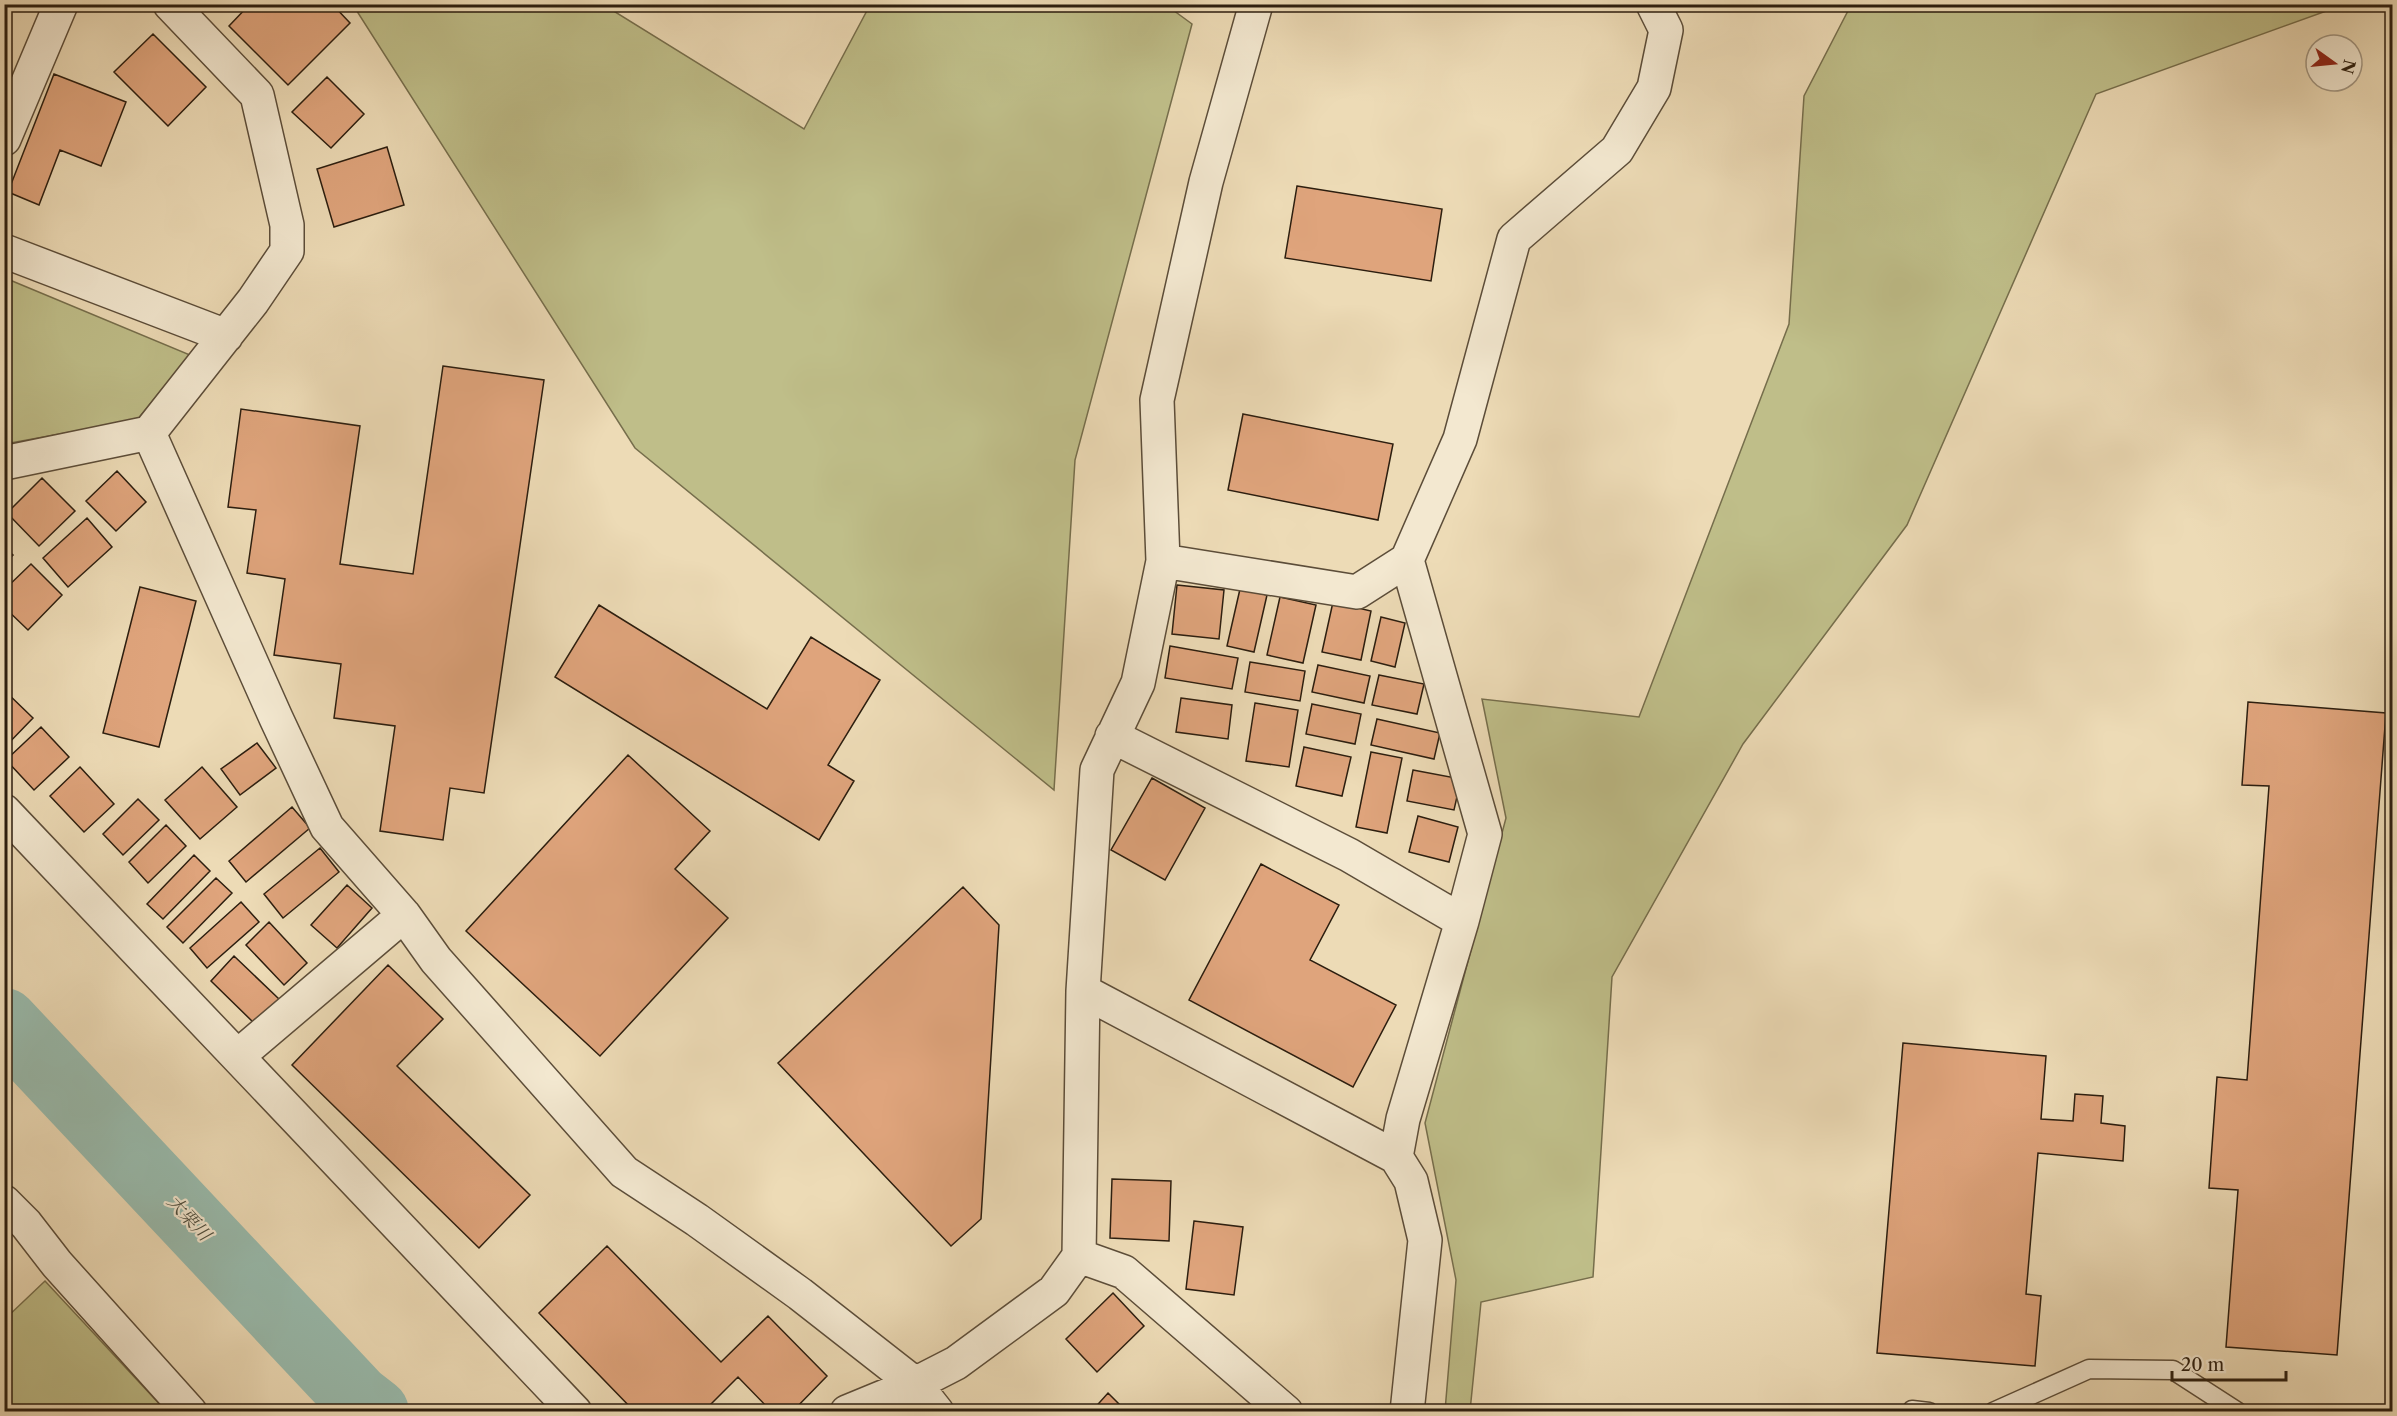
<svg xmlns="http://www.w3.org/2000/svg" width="2397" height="1416" font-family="'Libre Caslon Text','Noto Serif JP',serif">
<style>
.green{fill:#bfbe89;stroke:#766e4c;stroke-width:1.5}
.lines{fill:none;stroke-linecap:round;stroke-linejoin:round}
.river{stroke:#99bbad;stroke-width:68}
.building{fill:#dfa47c;stroke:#2c1e0f;stroke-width:1.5}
.service-casing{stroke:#5c4d39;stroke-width:21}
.minor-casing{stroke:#5c4d39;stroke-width:36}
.service{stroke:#f3e8d0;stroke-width:18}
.minor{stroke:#f3e8d0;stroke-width:33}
.labels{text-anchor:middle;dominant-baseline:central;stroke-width:4.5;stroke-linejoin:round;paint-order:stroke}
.water-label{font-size:18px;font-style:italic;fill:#4d4d3e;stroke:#f3e8d0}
</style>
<rect width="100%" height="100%" fill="#eddbb6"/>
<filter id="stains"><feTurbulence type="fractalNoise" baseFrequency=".00333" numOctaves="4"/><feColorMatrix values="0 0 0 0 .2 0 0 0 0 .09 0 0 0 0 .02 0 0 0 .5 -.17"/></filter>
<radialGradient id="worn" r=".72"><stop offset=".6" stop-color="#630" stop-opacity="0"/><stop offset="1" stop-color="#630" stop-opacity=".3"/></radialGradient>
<!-- green -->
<path class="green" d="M353,5H604L804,129L870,5H1166L1192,24L1075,460L1054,790L635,448Z
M1851,5H2343L2096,94L1907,525L1743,744L1612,977L1593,1277L1481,1302L1470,1411H1445L1456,1280L1425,1123L1506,818L1482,699L1639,717L1789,324L1804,96Z
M5,278L190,355L137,420L5,444Z
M45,1281L166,1411H5V1319Z"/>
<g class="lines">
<!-- river -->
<path class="river" d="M4,1022L357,1398L375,1412"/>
</g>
<!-- building -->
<path class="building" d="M250,4H332L350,23L288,85L229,26Z
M153,34L206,87L168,126L114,72Z
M54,74L126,102L101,166L60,150L39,205L8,192Z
M327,77L364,114L331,148L292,112Z
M387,147L404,205L334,227L317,169Z
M1297,186L1442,209L1431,281L1285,258Z
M443,366L544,380L484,793L450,788L443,840L380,831L395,726L334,718L341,664L274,655L285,579L247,573L256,510L228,507L241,409L360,426L340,564L413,574Z
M1243,414L1393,444L1378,520L1228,490Z
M117,471L146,502L116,531L86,501Z
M42,478L75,511L39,546L7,513Z
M87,518L112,547L68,587L43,558Z
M4,547L13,555L4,564Z
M31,564L62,595L28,630L4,607V590Z
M1177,585L1224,590L1219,639L1172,634Z
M140,587L196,601L159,747L103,733Z
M1240,589L1267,595L1254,652L1227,646Z
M1280,597L1316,605L1303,663L1267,655Z
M1333,602L1371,611L1361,660L1322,652Z
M599,605L767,709L811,637L880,680L828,765L854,781L819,840L555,677Z
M1381,617L1405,623L1395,667L1371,661Z
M1170,646L1238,658L1232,689L1165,678Z
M1250,662L1305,671L1300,701L1245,692Z
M1318,665L1370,676L1364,703L1312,692Z
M1379,675L1424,684L1417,714L1372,705Z
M4,690L33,718L4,748Z
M1181,698L1232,705L1228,739L1176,732Z
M2248,702L2386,713L2337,1355L2226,1347L2238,1190L2209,1188L2217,1077L2247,1080L2269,786L2242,785Z
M1255,703L1298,710L1289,767L1246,761Z
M1312,704L1361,714L1355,744L1306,734Z
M1377,719L1440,733L1434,759L1371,745Z
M41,727L69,757L34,790L6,760Z
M257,743L276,768L240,795L221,769Z
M1304,747L1351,757L1342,796L1296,786Z
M1371,752L1402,758L1387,833L1356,827Z
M628,755L710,831L675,869L728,918L600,1056L466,931Z
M80,767L114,804L84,832L50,796Z
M202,767L237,807L200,839L165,800Z
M1413,770L1461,779L1454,810L1407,801Z
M1152,778L1205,808L1165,880L1111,850Z
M138,799L159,820L123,855L103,834Z
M292,807L310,828L246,882L229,861Z
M1418,816L1458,827L1449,862L1409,852Z
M166,825L186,846L148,883L129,862Z
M320,848L339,872L283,918L264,894Z
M194,855L210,871L163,919L147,904Z
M1261,864L1339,905L1310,960L1396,1005L1353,1087L1189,1000Z
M216,878L232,893L183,943L167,927Z
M347,885L372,908L337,948L311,925Z
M963,887L999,925L981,1219L951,1246L778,1063Z
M241,902L259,922L207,968L190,948Z
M269,922L307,963L284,985L246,945Z
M234,956L279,999L255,1024L211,981Z
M388,965L443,1019L397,1066L530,1195L479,1248L292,1065Z
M1903,1043L2046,1056L2041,1119L2073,1121L2075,1094L2103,1096L2101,1123L2125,1126L2123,1161L2038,1153L2026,1294L2041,1296L2035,1366L1877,1353Z
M1112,1179L1171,1181L1169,1241L1110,1238Z
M1194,1221L1243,1227L1234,1295L1186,1289Z
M607,1246L721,1362L768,1316L827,1376L792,1412H772L738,1377L703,1412H635L539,1313Z
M1113,1293L1144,1326L1097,1372L1066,1339Z
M1108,1393L1127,1412H1091Z"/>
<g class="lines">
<!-- service casing -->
<g class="service-casing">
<path id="service" d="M1912,1410L1929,1412
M1993,1412L2089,1369L2173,1370L2238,1412"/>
</g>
<!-- minor casing -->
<g class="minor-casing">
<path id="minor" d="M4,139L61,4
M4,251L226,336
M149,433L276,718L327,827L404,915L436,960L624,1172L697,1220L800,1294L915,1384L937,1412
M4,463L149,433L253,301L287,251V225L257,95L170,4
M1407,560L1485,834L1462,921L1403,1119L1396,1157L1411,1181L1425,1240L1407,1412
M1163,561L1357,592L1407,560L1460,439L1514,239L1617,150L1654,88L1666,30L1653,4
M1112,736L1349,855L1462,921
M4,811L575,1412
M1083,991L1396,1157
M238,1056L404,915
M4,1202L26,1224L57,1264L190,1412
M1079,1256L1124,1272L1286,1412
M847,1412L915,1384L956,1363L1054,1291L1079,1256L1083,991L1097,770L1138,683L1163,561L1157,400L1206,182L1256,4"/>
</g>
<!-- service -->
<use href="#service" class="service"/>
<!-- minor -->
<use href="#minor" class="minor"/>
</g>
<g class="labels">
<!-- water labels -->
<g class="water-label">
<text transform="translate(189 1218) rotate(47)">大栗川</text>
</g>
</g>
<!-- margin -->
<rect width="2397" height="1416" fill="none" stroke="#eddbb6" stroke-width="24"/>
<rect x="6" y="6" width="2385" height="1404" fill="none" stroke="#2c1e0f" stroke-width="3"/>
<rect x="12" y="12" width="2373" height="1392" fill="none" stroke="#2c1e0f" stroke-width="1.5"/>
<!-- north arrow -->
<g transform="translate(2334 63) rotate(105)"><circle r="28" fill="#f3e8d0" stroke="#a39783" stroke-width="1.5"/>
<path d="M0-4.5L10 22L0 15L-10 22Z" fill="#8f2418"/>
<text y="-9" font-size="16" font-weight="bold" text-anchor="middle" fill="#2c1e0f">N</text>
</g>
<!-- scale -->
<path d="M2172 1371v9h114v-9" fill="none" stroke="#2c1e0f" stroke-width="3"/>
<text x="2181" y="1371" font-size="18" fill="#2c1e0f" stroke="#f3e8d0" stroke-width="4.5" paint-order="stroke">20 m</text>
<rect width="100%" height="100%" filter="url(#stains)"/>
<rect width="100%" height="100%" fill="url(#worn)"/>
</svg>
